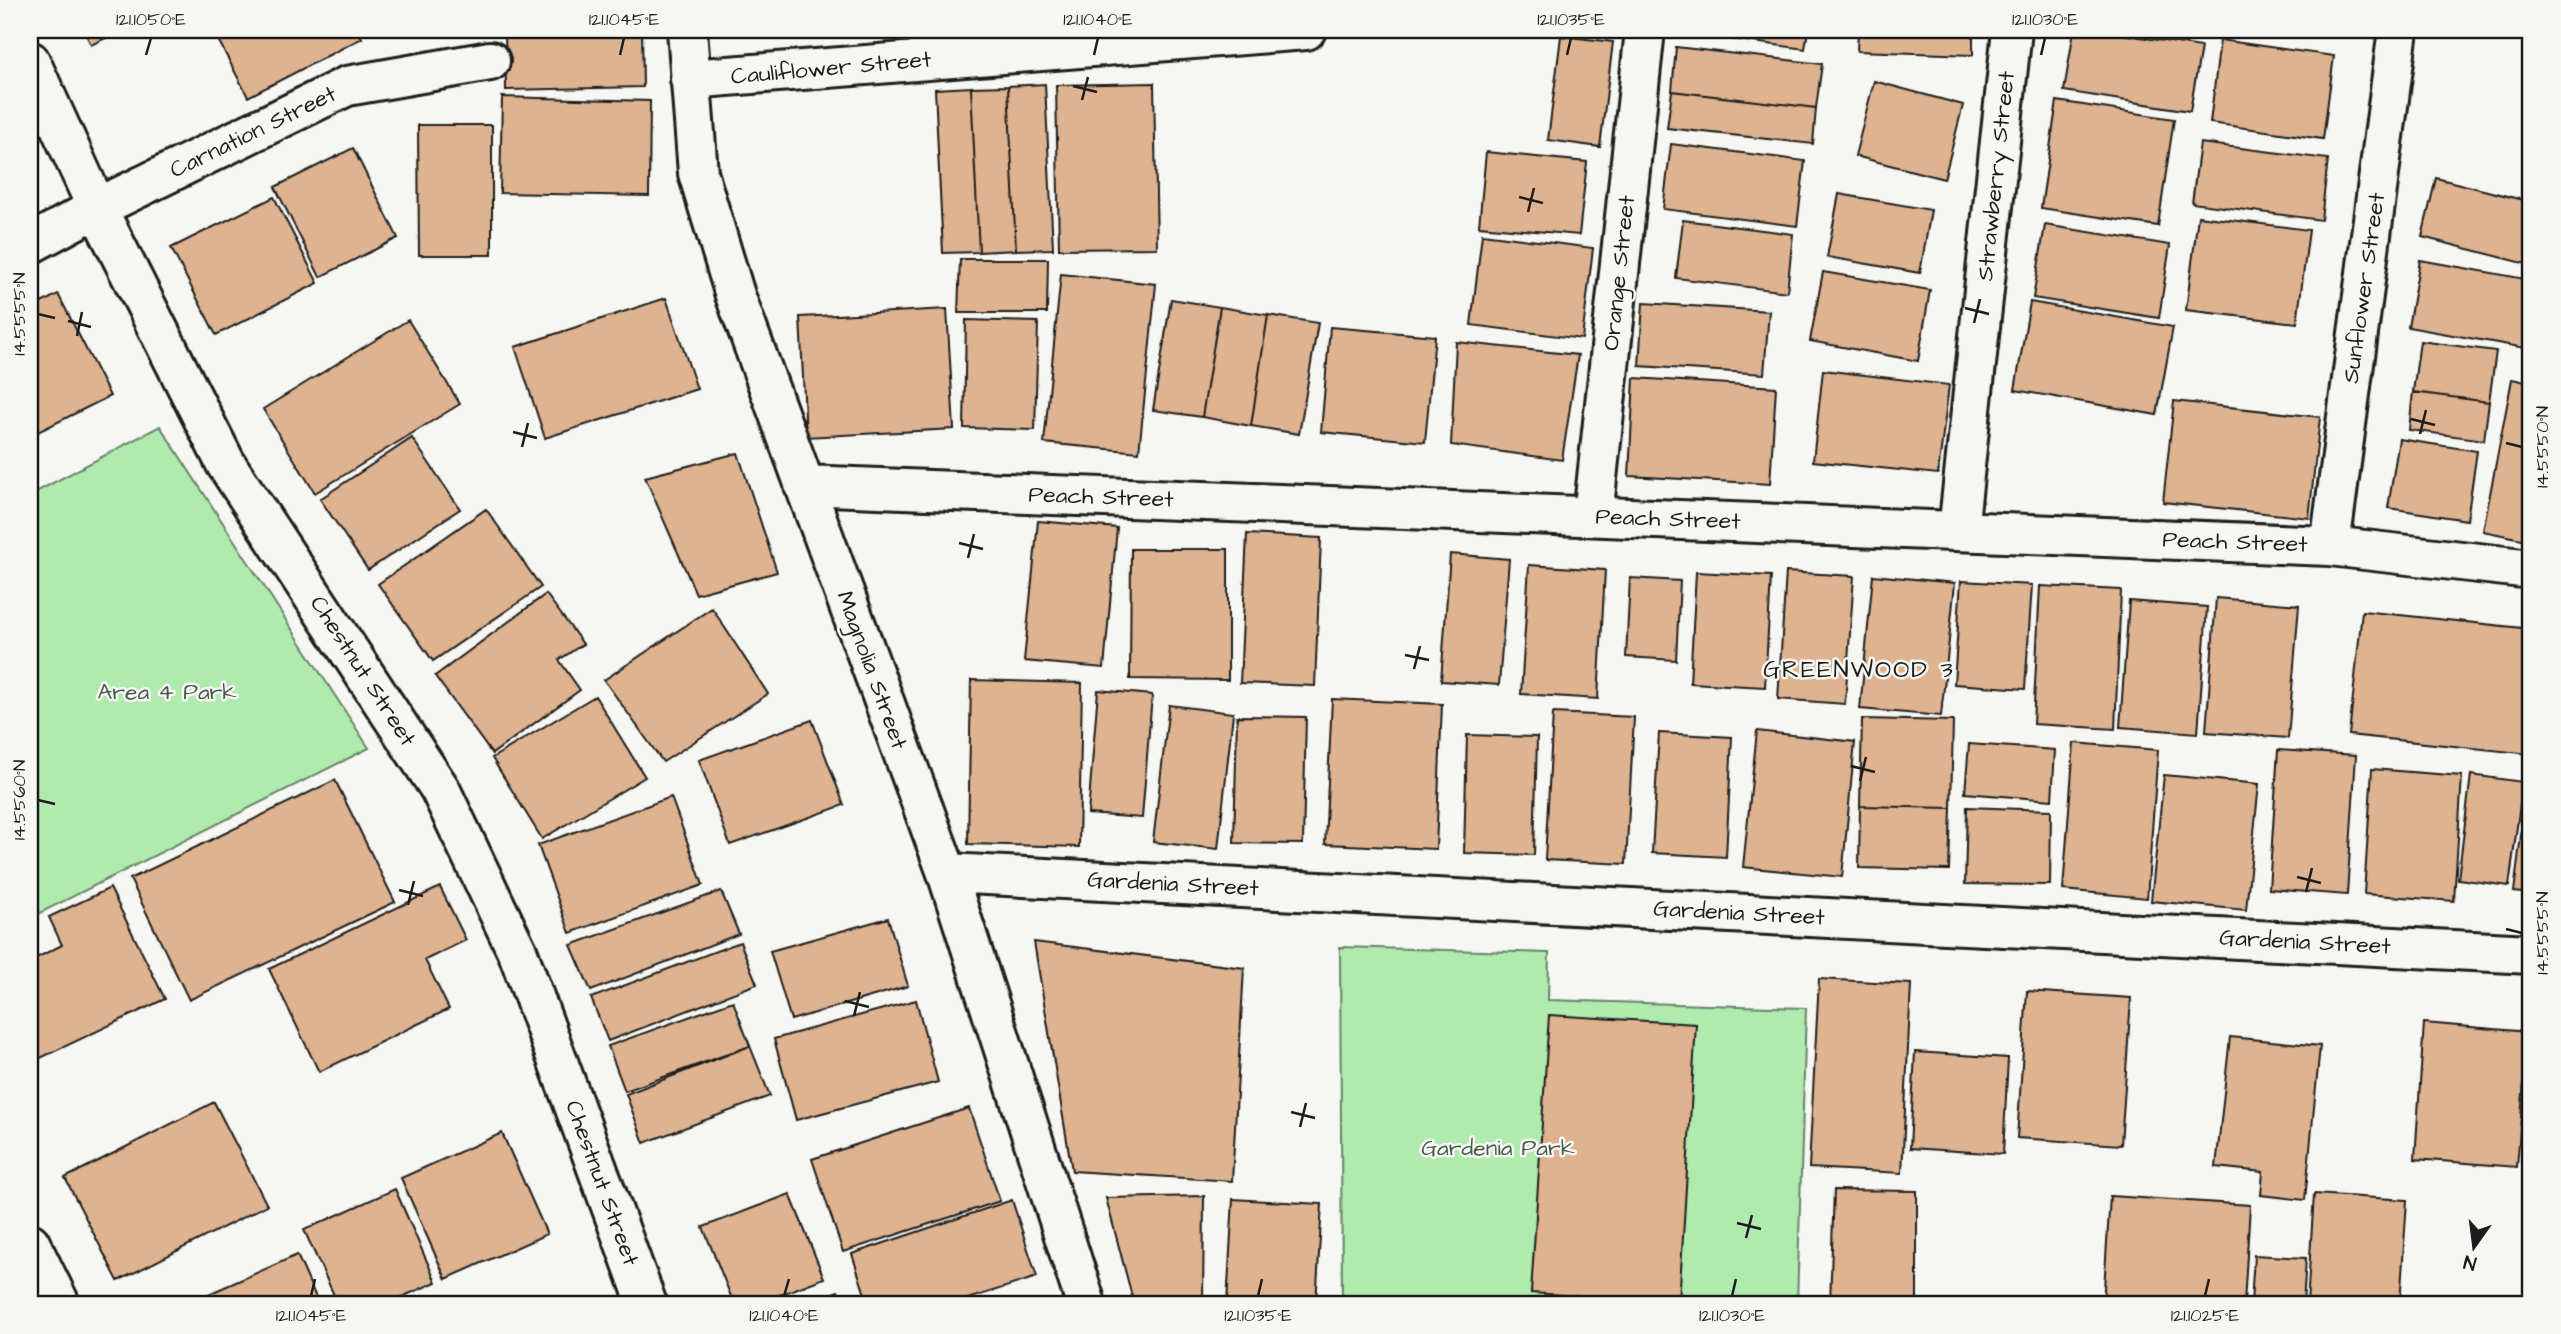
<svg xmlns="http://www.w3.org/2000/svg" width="2561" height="1334" font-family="'Architects Daughter',sans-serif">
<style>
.green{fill:#afeaaf;stroke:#668366;stroke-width:2}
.building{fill:#dfb38f;stroke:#1c1c1c;stroke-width:2}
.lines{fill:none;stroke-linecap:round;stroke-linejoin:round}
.minor-casing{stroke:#1c1c1c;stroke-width:44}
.minor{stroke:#f6f6f2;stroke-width:38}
.ticks{fill:none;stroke:#1c1c1c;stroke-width:2.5}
.labels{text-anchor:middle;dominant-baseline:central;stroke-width:5;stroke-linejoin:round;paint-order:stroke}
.street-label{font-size:23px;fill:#1c1c1c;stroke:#f6f6f2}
.park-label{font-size:23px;fill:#485a48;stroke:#f6f6f2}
.neighbourhood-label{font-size:24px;letter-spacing:2px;fill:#1c1c1c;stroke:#f6f6f2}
.neatline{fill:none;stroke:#1c1c1c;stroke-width:2.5}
.ticks-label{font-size:18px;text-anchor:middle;fill:#1c1c1c}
</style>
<rect width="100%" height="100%" fill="#f6f6f2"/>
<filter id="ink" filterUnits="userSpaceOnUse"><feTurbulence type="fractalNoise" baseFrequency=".0143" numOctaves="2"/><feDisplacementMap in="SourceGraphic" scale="14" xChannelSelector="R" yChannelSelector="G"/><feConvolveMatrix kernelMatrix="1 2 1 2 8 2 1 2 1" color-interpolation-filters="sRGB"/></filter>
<g filter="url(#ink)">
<!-- green -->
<path class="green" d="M160,426L369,748L30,918V495Z
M1340,947L1549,953L1548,1000L1806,1008L1797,1304H1342Z"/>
<!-- building -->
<path class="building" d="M84,30H123L91,45Z
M213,30H358L362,38L248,97Z
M505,30H642L643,87L506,90Z
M1687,30H1808L1805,49L1686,33Z
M1858,30H1973V55L1857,51Z
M2074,30H2097L2201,47L2190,111L2064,91Z
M2294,30H2332L2331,35Z
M2469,30H2531V41Z
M1561,36L1613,42L1600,147L1548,140Z
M2220,40L2334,56L2323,139L2210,123Z
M1676,47L1822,64L1816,108L1672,91Z
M1874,81L1963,105L1944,179L1855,156Z
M1154,83L1157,248L1059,249L1056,85Z
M1045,84L1053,249L1016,250L1008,86Z
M1008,86L1016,250L979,252L971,87Z
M971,87L979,252L943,253L935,89Z
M1672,91L1816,108L1813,144L1667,128Z
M502,97L650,101L649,196L500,193Z
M2057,101L2174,119L2158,226L2041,208Z
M418,125H492V255H419Z
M2200,143L2328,159L2321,220L2192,203Z
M1671,144L1805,161L1797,226L1663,209Z
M353,148L398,238L320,277L275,187Z
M1486,152L1587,162L1579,235L1479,226Z
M2436,178L2531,202V265L2422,237Z
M1839,194L1931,210L1920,273L1827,257Z
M274,197L318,283L216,335L171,248Z
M2198,216L2309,230L2297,323L2186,310Z
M1683,220L1793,234L1787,292L1676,278Z
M2045,225L2170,245L2159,318L2033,298Z
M1482,234L1593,248L1582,339L1471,325Z
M960,259H1048L1047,313H958Z
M2420,260L2531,280V349L2408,327Z
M1823,272L1930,290L1918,361L1810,341Z
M1061,274L1156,284L1139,452L1044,443Z
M58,294L110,396L30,436V309Z
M666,298L697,389L545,438L515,347Z
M1171,299L1220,307L1202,417L1153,410Z
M2030,302L2173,327L2157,415L2015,390Z
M1643,303L1769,311L1764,374L1639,366Z
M1220,307L1268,315L1251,426L1202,417Z
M947,309L954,429L806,437L800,317Z
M1268,315L1318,323L1299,434L1251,426Z
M408,320L460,404L315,493L263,409Z
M966,320L1038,322L1035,430L964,428Z
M1330,327L1435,336L1425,442L1321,432Z
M2420,341L2496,351L2489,402L2413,392Z
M1456,342L1578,355L1562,460L1451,445Z
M1823,370L1949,385L1938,474L1813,461Z
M1634,378L1776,387L1770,484L1629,476Z
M2512,379L2531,383V541L2483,531Z
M2413,392L2489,402L2484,440L2409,430Z
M2174,401L2320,417L2309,518L2163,502Z
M412,438L460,509L368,570L320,499Z
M2399,439L2477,451L2467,520L2388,508Z
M738,453L777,572L696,594L645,477Z
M486,509L541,587L433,661L378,584Z
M1038,521L1117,528L1104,668L1024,661Z
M1247,534L1321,538L1315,686L1240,683Z
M1131,549H1228V680L1130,679Z
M1450,554L1509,559L1499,685L1441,681Z
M1529,565L1605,570L1598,699L1521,694Z
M1696,572L1771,576L1765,687L1690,683Z
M1786,572L1854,576L1845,704L1778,699Z
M1873,575L1955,583L1941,716L1860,709Z
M1630,578L1680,581L1676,660L1626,657Z
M1961,581L2032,585L2025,689L1954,684Z
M2040,586L2121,590L2115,729L2033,724Z
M546,594L583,644L559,660L580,690L492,754L435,676Z
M2216,598L2299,605L2288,738L2206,732Z
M2129,601L2207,607L2198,733L2120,727Z
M712,608L768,694L663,762L604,680Z
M2362,611L2531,629L2530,754L2349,735Z
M971,680L1082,683L1079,847L968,844Z
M1098,690L1152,695L1142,818L1088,814Z
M595,696L645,777L542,839L492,758Z
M1332,699L1442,704L1436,849L1325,844Z
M1169,705L1233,713L1218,849L1153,842Z
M1553,713L1634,717L1626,864L1545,860Z
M1237,716L1306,717L1303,844L1234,843Z
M1862,719L1953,721L1951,808L1860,806Z
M812,720L844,805L730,845L699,760Z
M1757,731L1855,742L1842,877L1743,867Z
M1659,733L1732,737L1726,857L1652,853Z
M1467,735L1537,737L1534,855L1464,853Z
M2074,743L2158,750L2147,898L2063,890Z
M1969,744L2055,750L2052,800L1965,793Z
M2278,750L2356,755L2347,895L2269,889Z
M2372,769L2462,776L2454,901L2364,894Z
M2529,770H2531V894L2514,892Z
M2164,775L2259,784L2246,910L2151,901Z
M2471,775L2523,782L2509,886L2458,879Z
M335,780L395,902L189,1000L130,879Z
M671,797L703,885L570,933L538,845Z
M1860,806L1951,808L1949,870L1859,868Z
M1967,807L2051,810L2050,885L1965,884Z
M440,887L466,940L425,960L449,1009L319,1072L269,969Z
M110,888L165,999L30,1063V961L62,945L49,917Z
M721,891L739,934L591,991L571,945Z
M888,918L908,986L791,1020L770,951Z
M740,942L757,984L608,1041L591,998Z
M1034,942L1244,968L1232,1181L1072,1171Z
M1819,979L1911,984L1902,1173L1809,1168Z
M2027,991L2131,998L2121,1145L2017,1138Z
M916,1000L938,1082L796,1120L774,1039Z
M733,1001L750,1046L625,1091L608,1046Z
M1549,1015L1696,1024L1679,1302L1531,1293Z
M2424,1023L2528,1032L2517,1167L2415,1159Z
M2230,1037L2320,1046L2305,1200L2261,1195L2263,1172L2216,1167Z
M750,1046L770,1096L644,1143L626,1094Z
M1915,1052L2008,1058L2003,1154L1910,1148Z
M214,1102L267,1205L118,1281L65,1178Z
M969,1108L1000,1201L843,1252L812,1159Z
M502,1133L547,1234L446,1279L401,1178Z
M395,1189L436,1282L386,1304H338L304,1230Z
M1834,1190L1917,1191V1304H1830Z
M790,1194L824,1278L756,1304H734L703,1227Z
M2314,1194L2407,1200L2400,1304H2307Z
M1204,1196L1203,1304H1134L1106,1198Z
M2110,1196L2250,1205L2244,1304H2103Z
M1233,1199L1322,1204L1316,1304H1227Z
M1012,1200L1037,1277L952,1304H868L852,1254Z
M297,1255L319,1304H186Z
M2254,1255L2306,1258L2303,1304H2251Z
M838,1291L843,1304H804Z"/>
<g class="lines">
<!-- minor casing -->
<g class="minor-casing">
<path id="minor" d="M687,30L698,173L735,295L947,873L1086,1304
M30,61L97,208L226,464L440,789L518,953L647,1304
M690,79L1306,30
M30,244L97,208L347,86L490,61
M804,485L2330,546L2531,569
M1593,516L1645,30
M1958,531L2012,30
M2330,546L2398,30
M947,873L2531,954
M30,1243L60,1304"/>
</g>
<!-- minor -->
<use href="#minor" class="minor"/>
</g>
</g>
<!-- ticks -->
<path class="ticks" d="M146,55L151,38M620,55L624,38M1094,55L1098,38M1567,55L1571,38M2041,55L2045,38M1073,86L1097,92M1082,100L1088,77M1519,197L1543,203M1528,212L1534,188M1965,308L1989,314M38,314L55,318M68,321L91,327M1974,323L1980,299M77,336L82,312M2411,419L2435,425M513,432L537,438M2420,434L2426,410M2506,443L2522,447M522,447L528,423M959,543L983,549M968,558L974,534M1405,655L1429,660M1414,669L1420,646M1851,766L1875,772M1860,781L1866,757M38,800L55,804M2297,877L2321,883M399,890L423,896M2306,892L2312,868M408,905L414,881M2506,929L2522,933M845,1001L869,1007M854,1016L860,992M1291,1112L1315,1118M1300,1127L1306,1103M1737,1223L1761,1229M1746,1238L1752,1215M311,1296L315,1279M784,1296L789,1279M1258,1296L1262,1279M1732,1296L1736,1279M2205,1296L2209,1279"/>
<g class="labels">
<!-- street labels -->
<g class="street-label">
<text transform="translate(831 68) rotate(-5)">Cauliflower Street</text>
<text transform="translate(253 132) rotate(-26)">Carnation Street</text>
<text transform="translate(1996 176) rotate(-84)">Strawberry Street</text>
<text transform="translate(1619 273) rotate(-84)">Orange Street</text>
<text transform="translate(2364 288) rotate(-82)">Sunflower Street</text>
<text transform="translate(1101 497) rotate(2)">Peach Street</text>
<text transform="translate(1668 519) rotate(2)">Peach Street</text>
<text transform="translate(2235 542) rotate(2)">Peach Street</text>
<text transform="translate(872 670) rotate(70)">Magnolia Street</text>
<text transform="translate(363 671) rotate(57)">Chestnut Street</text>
<text transform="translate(1173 884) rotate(3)">Gardenia Street</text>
<text transform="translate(1739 913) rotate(3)">Gardenia Street</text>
<text transform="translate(2305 942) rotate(3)">Gardenia Street</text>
<text transform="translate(602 1183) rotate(70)">Chestnut Street</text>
</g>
<!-- park labels -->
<g class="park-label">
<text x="167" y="692">Area 4 Park</text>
<text x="1498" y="1148">Gardenia Park</text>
</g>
<!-- neighbourhood labels -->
<g class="neighbourhood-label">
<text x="1859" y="670">GREENWOOD 3</text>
</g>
</g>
<!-- margin -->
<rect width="2561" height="1334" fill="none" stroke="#f6f6f2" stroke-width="77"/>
<!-- north arrow -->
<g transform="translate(2474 1247) rotate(194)" stroke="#f6f6f2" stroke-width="5" paint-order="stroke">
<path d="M0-5L12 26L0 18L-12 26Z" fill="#1c1c1c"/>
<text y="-10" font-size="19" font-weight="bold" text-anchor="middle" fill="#1c1c1c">N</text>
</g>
<rect x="38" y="38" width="2484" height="1258" class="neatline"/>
<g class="ticks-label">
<text x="151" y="25">121.1050°E</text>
<text x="624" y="25">121.1045°E</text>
<text x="1098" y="25">121.1040°E</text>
<text x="1571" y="25">121.1035°E</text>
<text x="2045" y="25">121.1030°E</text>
<text transform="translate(19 314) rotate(-90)" y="6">14.5555°N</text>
<text transform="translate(2542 447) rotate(-90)" y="6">14.5550°N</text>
<text transform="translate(19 800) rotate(-90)" y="6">14.5560°N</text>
<text transform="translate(2542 933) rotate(-90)" y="6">14.5555°N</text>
<text x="311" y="1321">121.1045°E</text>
<text x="784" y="1321">121.1040°E</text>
<text x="1258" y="1321">121.1035°E</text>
<text x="1732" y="1321">121.1030°E</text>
<text x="2205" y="1321">121.1025°E</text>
</g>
</svg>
